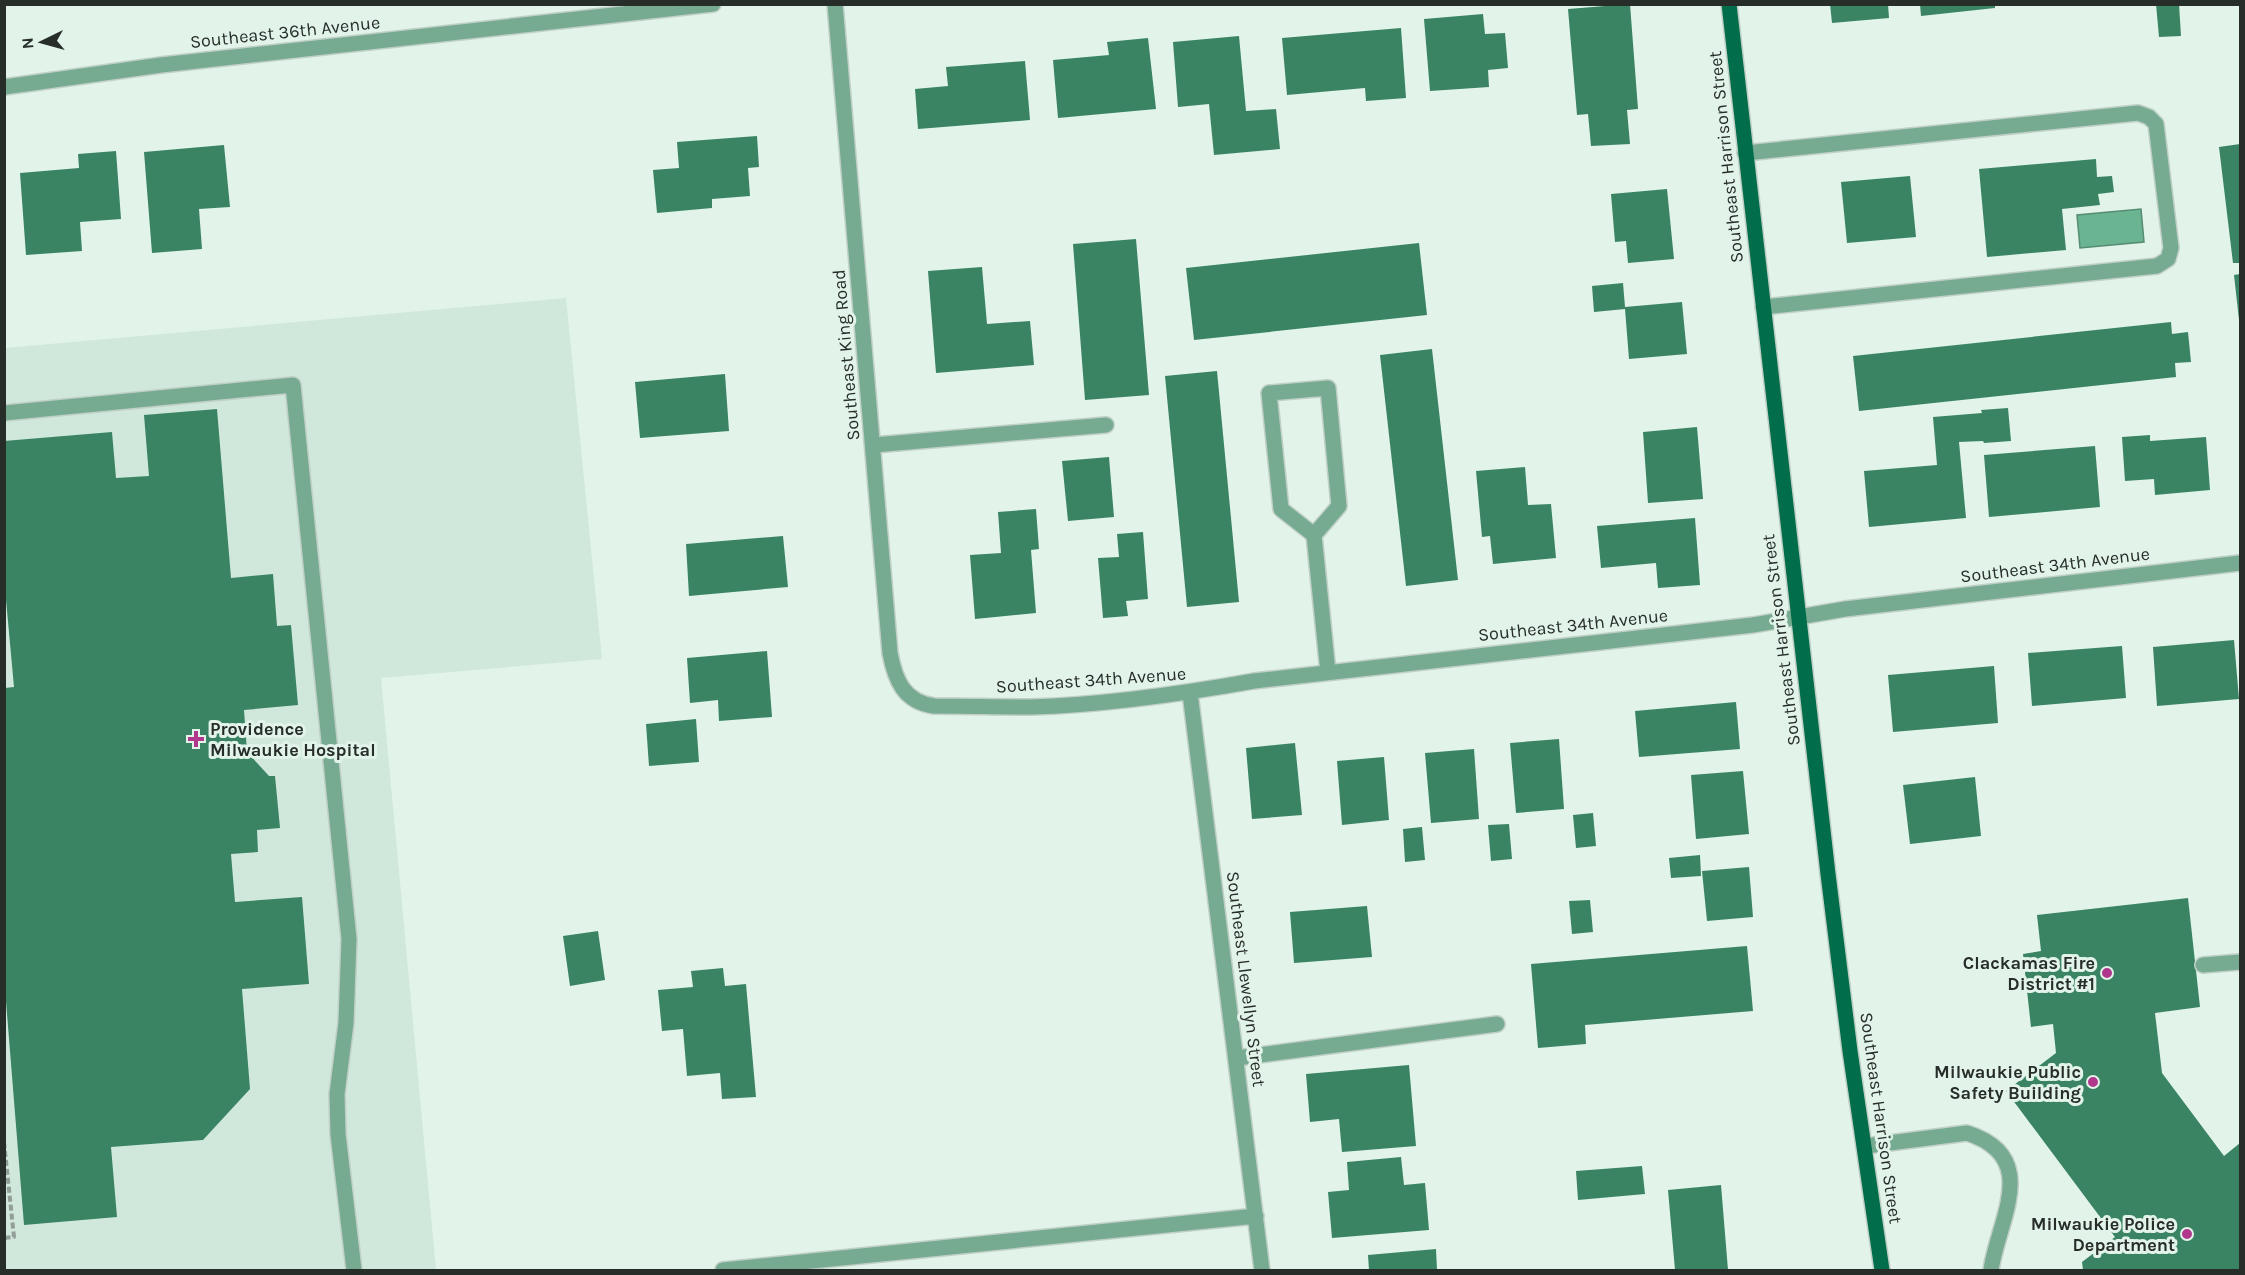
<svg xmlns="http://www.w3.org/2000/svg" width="2245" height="1275" font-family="Karla,sans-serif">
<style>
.built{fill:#d0e8db}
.water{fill:#6ab491;stroke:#568c72;stroke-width:1.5}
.building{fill:#3a8464}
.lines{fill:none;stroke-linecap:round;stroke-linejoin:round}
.minor-casing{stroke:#c0d0c7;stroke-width:18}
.major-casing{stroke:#c0d0c7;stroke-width:18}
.path{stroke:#929e98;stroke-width:4;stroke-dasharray:6 3;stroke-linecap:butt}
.minor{stroke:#77ab91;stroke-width:15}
.major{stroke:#026d4a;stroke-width:15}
.poi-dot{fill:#b0378b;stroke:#e2f3ea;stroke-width:2}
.labels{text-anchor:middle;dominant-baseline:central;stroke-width:6;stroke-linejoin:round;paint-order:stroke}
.street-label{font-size:18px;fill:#272e2a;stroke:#e2f3ea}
.poi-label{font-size:18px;font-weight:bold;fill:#272e2a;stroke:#e2f3ea;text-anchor:end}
</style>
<rect width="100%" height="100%" fill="#e2f3ea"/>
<!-- built -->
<path class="built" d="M566,298L602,659L381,678L436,1270H5V348Z"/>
<!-- water -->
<path class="water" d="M2141,209L2144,242L2080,248L2077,215Z"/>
<!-- building -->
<path class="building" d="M1630,4L1638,109L1627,110L1630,144L1591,146L1588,114L1577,115L1568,9Z
M1830,4H1888L1889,18L1832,23Z
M1920,4H1995V8L1921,16Z
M2156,4H2179L2181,36L2159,37Z
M1483,14L1485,34L1505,33L1508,68L1488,70L1489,87L1430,91L1424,19Z
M1401,28L1406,98L1366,101L1365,88L1287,95L1282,38Z
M1239,36L1246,111L1276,109L1280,149L1214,155L1209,104L1178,107L1173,42Z
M1148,38L1156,109L1058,118L1053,60L1109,55L1107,42Z
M1025,61L1030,120L918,129L915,89L948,86L946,67Z
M757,136L759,167L748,168L750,196L712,199V208L657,213L653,170L679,168L677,142Z
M2240,144V263H2233L2219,147Z
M224,145L230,207L199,209L202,249L152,253L144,152Z
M116,151L121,219L80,222L82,251L26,255L20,173L79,168L78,154Z
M2096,159L2097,177L2112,176L2114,192L2098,194L2100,205L2062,209L2066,250L1987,257L1979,169Z
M1910,176L1916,237L1847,243L1841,182Z
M1667,189L1674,259L1628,263L1626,241L1615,242L1611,194Z
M1136,239L1149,395L1085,400L1073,244Z
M1419,243L1427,315L1194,340L1186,268Z
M982,267L987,324L1030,321L1034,365L936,373L928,271Z
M2240,274V320H2239L2234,275Z
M1623,283L1625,307L1682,302L1687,354L1629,359L1625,309L1594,312L1592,286Z
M2171,322L2172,334L2188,332L2191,362L2175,363L2176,377L1859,411L1853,356Z
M1432,349L1458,580L1406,586L1380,355Z
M1217,371L1239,602L1187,607L1165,376Z
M725,374L729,431L640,438L635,382Z
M2008,408L2011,441L1984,443L1983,441L1959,442L1966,518L1869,527L1864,471L1937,465L1933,417L1982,413L1981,410Z
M217,409L231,578L273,574L277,626L291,625L298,705L244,710L247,752L269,776H275L280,828L257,830L258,852L231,854L235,902L302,897L309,984L242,989L250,1089L203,1140L111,1147L117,1217L24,1225L5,989V688L14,687L4,578V441L112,432L116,478L149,476L144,415Z
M1697,427L1703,499L1648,503L1643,432Z
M2150,435V441L2206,437L2210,490L2155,495L2154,479L2125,481L2122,437Z
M2095,446L2100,507L1989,517L1984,455Z
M1109,457L1114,517L1068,521L1062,461Z
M1525,467L1528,505L1551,504L1556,558L1493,564L1490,536L1482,537L1476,471Z
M1036,509L1039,549L1031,550L1036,613L975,619L970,555L1001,553L998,512Z
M1695,518L1700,585L1658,588L1656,563L1601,568L1597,526Z
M1143,532L1148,599L1126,601L1128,616L1103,618L1098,558L1119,557L1117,534Z
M783,536L788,587L689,596L686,544Z
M2234,640L2239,699L2157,706L2153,647Z
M2122,646L2126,698L2032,706L2028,653Z
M767,651L772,717L719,721L718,700L690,703L687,658Z
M1994,666L1998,723L1893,732L1888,675Z
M1736,702L1740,749L1639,757L1635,711Z
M696,719L699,762L649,766L646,724Z
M1559,739L1564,809L1516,813L1510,743Z
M1295,743L1302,815L1252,819L1246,748Z
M1474,749L1479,819L1431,823L1425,753Z
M1384,757L1389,820L1342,825L1337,761Z
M1743,771L1749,834L1696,839L1691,775Z
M1975,777L1981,836L1910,844L1903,785Z
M1593,813L1596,846L1576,848L1573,815Z
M1509,824L1512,859L1491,861L1488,825Z
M1422,827L1425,860L1405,862L1403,829Z
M1700,855L1701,876L1671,878L1669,858Z
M1749,867L1753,917L1707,921L1702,871Z
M2188,898L2200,1007L2155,1013L2162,1073L2224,1156L2240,1143V1270H2083L2082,1262L2115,1237L2006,1091L2056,1053L2053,1024L2031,1027L2023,954L2041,951L2037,915Z
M1590,900L1593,932L1572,934L1569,901Z
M1367,906L1372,957L1294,963L1290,912Z
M598,931L605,980L570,986L563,936Z
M1747,946L1753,1011L1585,1025L1586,1044L1538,1048L1531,964Z
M723,968L725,986L746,984L756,1097L722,1099L720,1073L687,1076L683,1029L662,1031L658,990L693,987L691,971Z
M1409,1065L1416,1146L1342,1152L1339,1119L1310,1122L1306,1074Z
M1401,1157L1404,1185L1425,1183L1429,1230L1332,1238L1328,1192L1349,1190L1347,1162Z
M1642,1166L1645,1194L1578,1200L1576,1171Z
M1721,1185L1728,1270H1675L1668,1190Z
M1436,1249L1437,1270H1369L1368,1255Z"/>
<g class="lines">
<!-- minor casing -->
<g class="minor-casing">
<path id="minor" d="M835,4L890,653C895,680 904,702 934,706C966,706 999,707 1031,707C1106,705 1181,694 1254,681L1753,625L1845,609L2240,563
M4,87L161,65L713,4
M1745,153L2138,113L2149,117L2156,124L2171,248L2168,259L2157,266L1763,307
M4,413L293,385L349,939L346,1023L337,1094L338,1134L354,1270
M874,445L1106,425
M1314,535L1339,506L1328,388L1269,393L1281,509L1314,535L1328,672
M1190,693L1262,1270
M2203,965L2240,962
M1237,1058L1497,1024
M1866,1146L1967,1133C2042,1157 1998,1220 1991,1270
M723,1270L1256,1216"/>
</g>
<!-- major casing -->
<g class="major-casing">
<path id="major" d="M1729,4L1828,874L1850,1051L1882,1270"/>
</g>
<!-- path -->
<path class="path" d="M4,1142L14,1237L4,1238"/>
<!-- minor -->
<use href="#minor" class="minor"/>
<!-- major -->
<use href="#major" class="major"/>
</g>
<!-- markers -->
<g class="poi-dot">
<path d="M193 730h6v6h6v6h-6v6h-6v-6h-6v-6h6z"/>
<circle cx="2107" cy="973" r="6"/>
<circle cx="2093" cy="1082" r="6"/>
<circle cx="2187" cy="1234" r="6"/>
</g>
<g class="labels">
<!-- street labels -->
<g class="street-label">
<text transform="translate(285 32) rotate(-6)">Southeast 36th Avenue</text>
<text transform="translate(1726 157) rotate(-96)">Southeast Harrison Street</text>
<text transform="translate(846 355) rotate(-95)">Southeast King Road</text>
<text transform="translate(2055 565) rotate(-7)">Southeast 34th Avenue</text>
<text transform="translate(1573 625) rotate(-6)">Southeast 34th Avenue</text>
<text transform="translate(1781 640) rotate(-97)">Southeast Harrison Street</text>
<text transform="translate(1091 680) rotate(-4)">Southeast 34th Avenue</text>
<text transform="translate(1246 979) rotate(83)">Southeast Llewellyn Street</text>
<text transform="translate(1881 1118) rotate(82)">Southeast Harrison Street</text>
</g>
<!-- poi labels -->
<g class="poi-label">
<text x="210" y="729" text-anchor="start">Providence<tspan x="210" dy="21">Milwaukie Hospital</tspan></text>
<text x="2095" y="963">Clackamas Fire<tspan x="2095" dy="21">District #1</tspan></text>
<text x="2081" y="1072">Milwaukie Public<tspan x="2081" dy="21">Safety Building</tspan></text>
<text x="2175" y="1224">Milwaukie Police<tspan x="2175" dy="21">Department</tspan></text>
</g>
</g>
<!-- border -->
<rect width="2245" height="1275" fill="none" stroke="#272e2a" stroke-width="12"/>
<!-- north arrow -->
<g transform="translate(42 42) rotate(265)" stroke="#e2f3ea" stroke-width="4.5" paint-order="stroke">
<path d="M0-4.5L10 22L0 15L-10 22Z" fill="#272e2a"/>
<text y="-9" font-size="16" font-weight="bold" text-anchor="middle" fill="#272e2a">N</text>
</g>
</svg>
